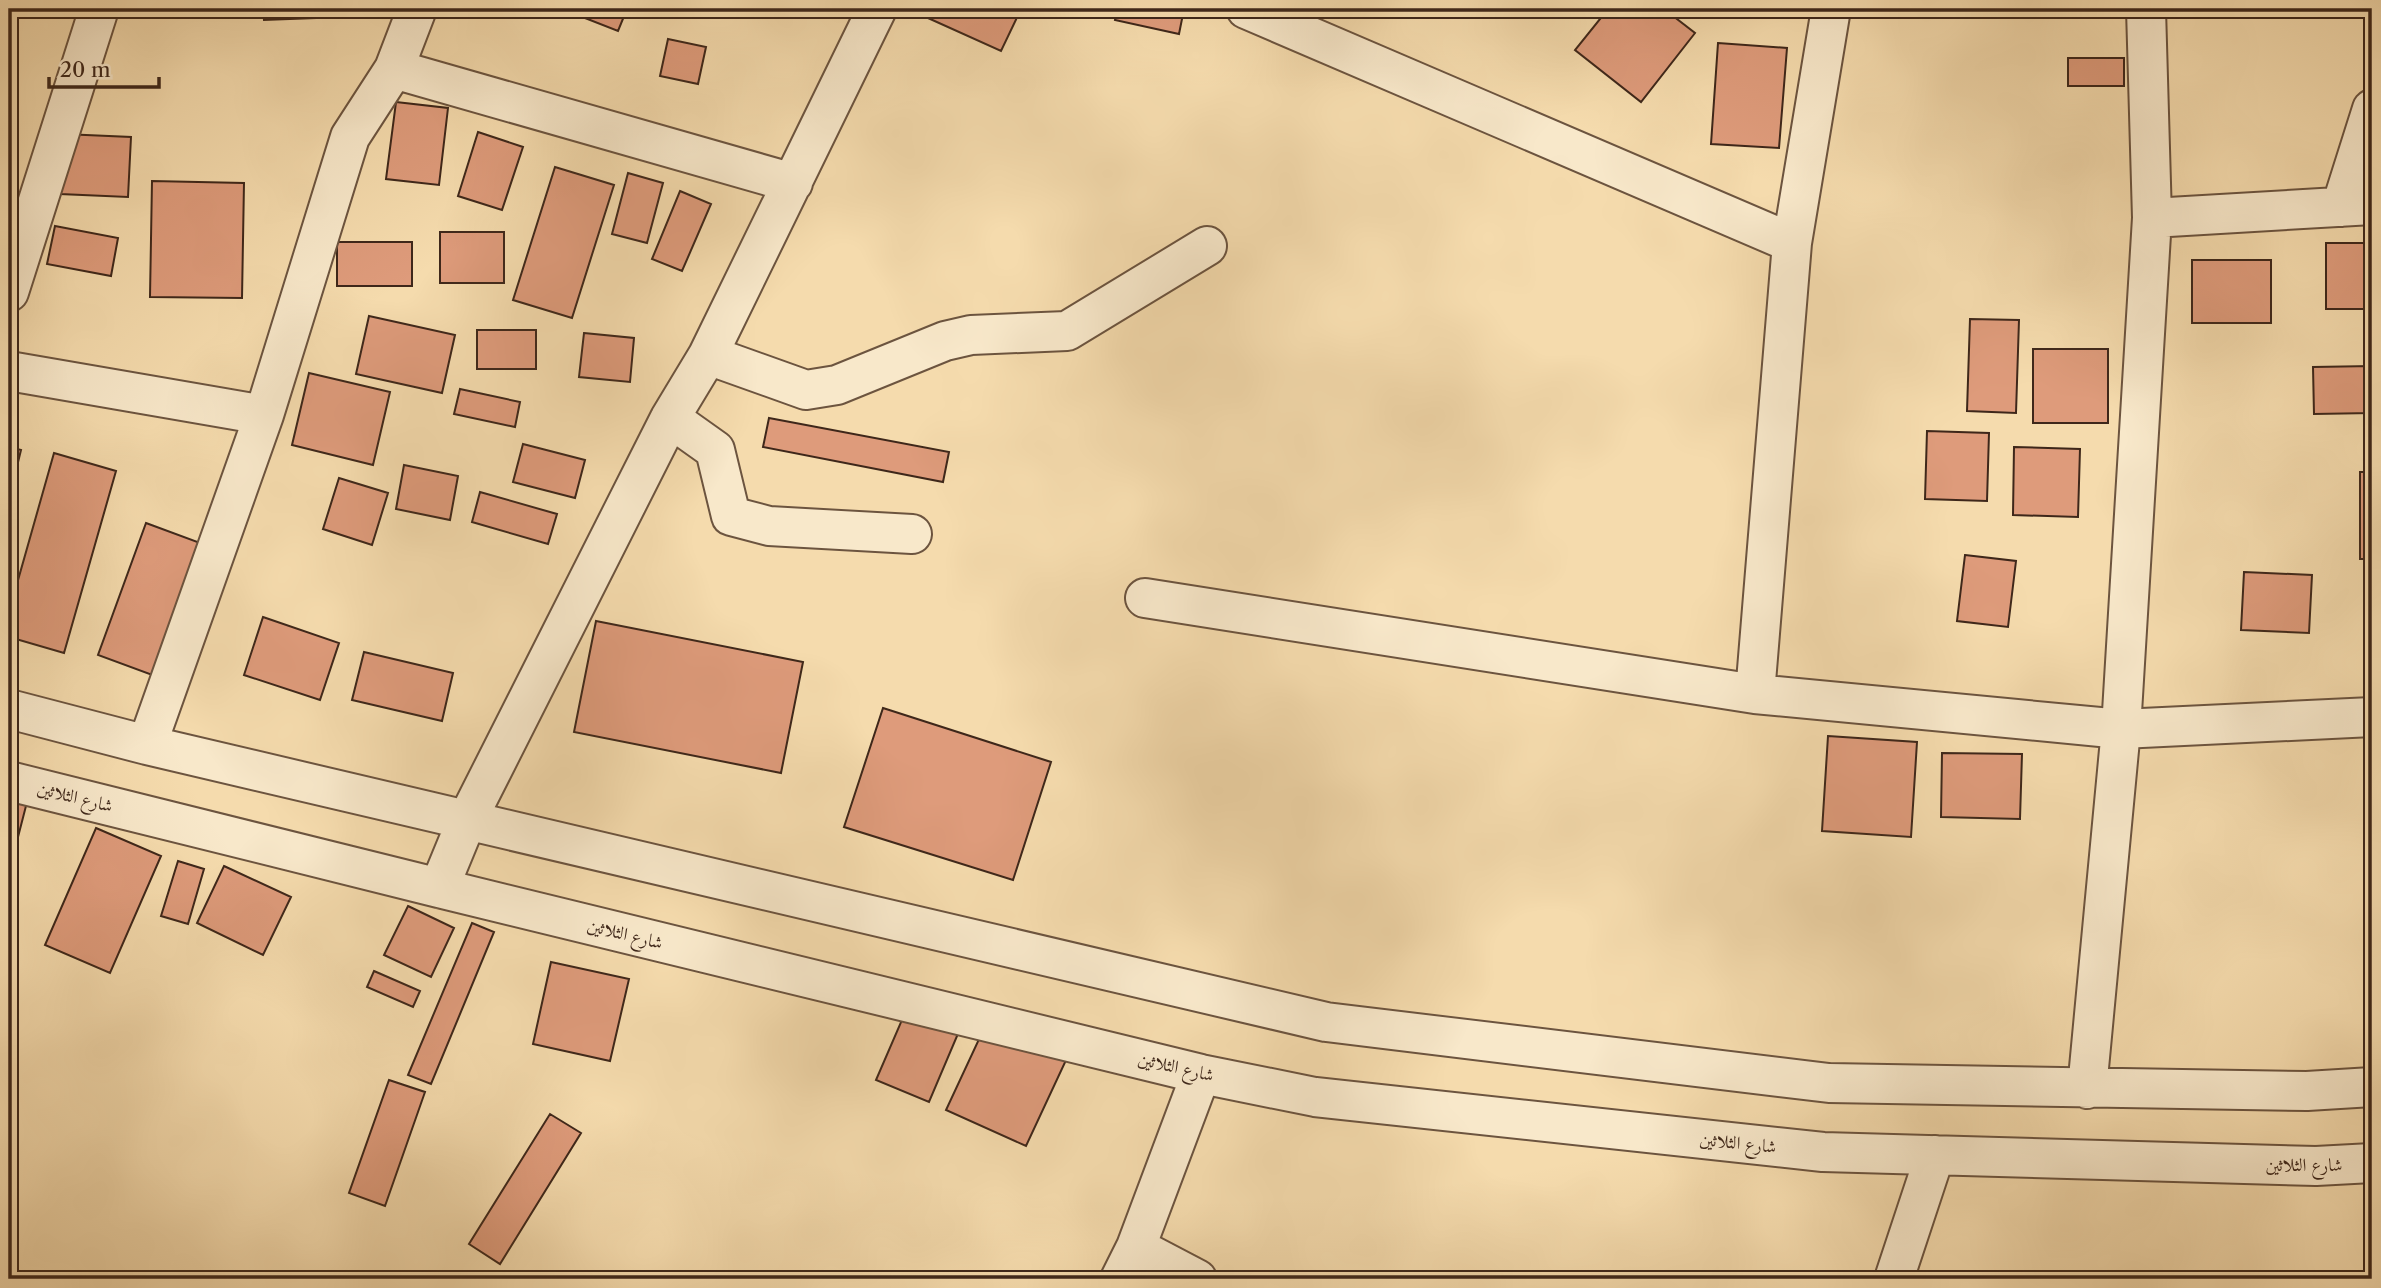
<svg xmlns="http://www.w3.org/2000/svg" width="2381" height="1288" font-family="'Libre Caslon Text',Amiri,serif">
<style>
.building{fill:#de9b7b;stroke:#3e271a;stroke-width:2}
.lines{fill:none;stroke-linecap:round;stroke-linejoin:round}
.minor-casing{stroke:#6c543f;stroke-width:42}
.minor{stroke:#f8e8ca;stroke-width:38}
.labels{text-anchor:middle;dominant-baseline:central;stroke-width:5;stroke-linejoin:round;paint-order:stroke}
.street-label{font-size:18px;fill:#3e271a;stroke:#f8e8ca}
</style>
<rect width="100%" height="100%" fill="#f5dbad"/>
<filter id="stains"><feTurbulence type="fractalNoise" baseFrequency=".00286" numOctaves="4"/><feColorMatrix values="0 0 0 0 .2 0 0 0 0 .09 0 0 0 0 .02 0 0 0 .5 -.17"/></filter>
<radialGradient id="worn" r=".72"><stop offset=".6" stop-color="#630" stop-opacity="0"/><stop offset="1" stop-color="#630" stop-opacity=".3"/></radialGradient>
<!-- building -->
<path class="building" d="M263,9H341L342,17L264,20Z
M562,9H627L618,31Z
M908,9H1021L1001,51Z
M1117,9H1184L1179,34L1115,20Z
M1608,9H1664L1695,33L1641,102L1575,50Z
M668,39L706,47L698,84L660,76Z
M1718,43L1787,48L1779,148L1711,144Z
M2068,58H2124V86H2068Z
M396,102L448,108L439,185L386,179Z
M478,132L523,147L502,210L458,196Z
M63,134L131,137L128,197L60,194Z
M555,167L614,185L572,318L513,300Z
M628,173L663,183L647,243L612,234Z
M152,181L244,183L242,298L150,297Z
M680,191L711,204L682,271L652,259Z
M55,226L118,238L111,276L47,264Z
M440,232H504V283H440Z
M337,242H412V286H337Z
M2326,243H2372V309H2326Z
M2192,260H2271V323H2192Z
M369,316L455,335L442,393L356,374Z
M1970,319L2019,320L2016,413L1967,411Z
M477,330H536V369H477Z
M584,333L634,338L630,382L579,377Z
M2033,349H2108V423H2033Z
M2372,366V413L2314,414L2313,367Z
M309,373L390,392L373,465L292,445Z
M460,389L520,402L515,427L454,414Z
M769,418L949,452L943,482L763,447Z
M1927,431L1989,433L1987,501L1925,499Z
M523,444L585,460L575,498L513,482Z
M9,447L21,450L9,499Z
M2014,447L2080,449L2078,517L2013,515Z
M54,453L116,471L64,653L9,637V612Z
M404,465L458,476L450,520L396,509Z
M2360,472H2372V559H2360Z
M339,478L388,493L372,545L323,529Z
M480,492L557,514L548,544L472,522Z
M146,523L203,544L155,676L98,655Z
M1965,555L2016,561L2008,627L1957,621Z
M2244,572L2312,575L2309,633L2241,630Z
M263,617L339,643L320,700L244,675Z
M596,621L803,662L781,773L574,732Z
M364,652L453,673L442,721L352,700Z
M883,708L1051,762L1013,880L844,827Z
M1828,736L1917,742L1911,837L1822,831Z
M1942,753L2022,754L2020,819L1941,817Z
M2371,786H2372V906L2365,905Z
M9,798L27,802L9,872Z
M96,828L161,856L110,973L45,945Z
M178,861L204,869L188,924L161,916Z
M224,866L291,897L263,955L197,923Z
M408,906L454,928L431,977L384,955Z
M472,923L494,932L431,1084L408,1075Z
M551,962L629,979L610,1061L533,1044Z
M374,971L420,991L413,1007L367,987Z
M908,1006L960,1029L929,1102L876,1080Z
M987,1022L1067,1058L1026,1146L946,1110Z
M389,1080L425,1092L385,1206L349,1193Z
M550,1114L581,1133L500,1264L469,1244Z"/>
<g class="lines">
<!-- minor casing -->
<g class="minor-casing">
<path id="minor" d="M1246,9L1792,243
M394,69L793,183
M2341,207L2372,109
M2152,218L2372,205
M9,292L99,9
M708,355L806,390L837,385L945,341L971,335L1067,331L1207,246
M9,371L264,415
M670,418L715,450L731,516L769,526L912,534
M1145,598L1755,694L2121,729L2372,717
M1755,694L1792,243L1831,9
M9,709L147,745L1326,1022L1829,1083L2307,1091L2372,1087
M147,745L264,415L350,137L394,69L417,9
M9,781L439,888L1201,1074L1315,1097L1823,1152L2316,1166L2372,1163
M439,888L467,820L670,418L708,355L877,9
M2087,1089L2121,729L2152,218L2146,9
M1136,1247L1197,1279
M1120,1279L1136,1247L1201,1074
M1894,1279L1935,1155"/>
</g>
<!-- minor -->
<use href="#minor" class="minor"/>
</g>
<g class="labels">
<!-- street labels -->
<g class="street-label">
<text transform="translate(75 797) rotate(14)">شارع الثلاثين</text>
<text transform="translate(625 934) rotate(14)">شارع الثلاثين</text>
<text transform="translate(1176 1067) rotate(13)">شارع الثلاثين</text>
<text transform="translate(1738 1143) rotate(6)">شارع الثلاثين</text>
<text x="2304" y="1165">شارع الثلاثين</text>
</g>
</g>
<!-- margin -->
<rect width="2381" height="1288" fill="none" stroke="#f5dbad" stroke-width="35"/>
<rect x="10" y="10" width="2360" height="1267" fill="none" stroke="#3e271a" stroke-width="3.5"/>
<rect x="18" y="18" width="2346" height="1253" fill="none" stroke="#3e271a" stroke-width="2"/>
<!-- scale -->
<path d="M49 77v10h110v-10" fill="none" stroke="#3e271a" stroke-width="3.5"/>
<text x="60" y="77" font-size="21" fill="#3e271a" stroke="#f8e8ca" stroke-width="5" paint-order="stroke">20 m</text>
<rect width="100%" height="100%" filter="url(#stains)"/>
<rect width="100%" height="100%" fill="url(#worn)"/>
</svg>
